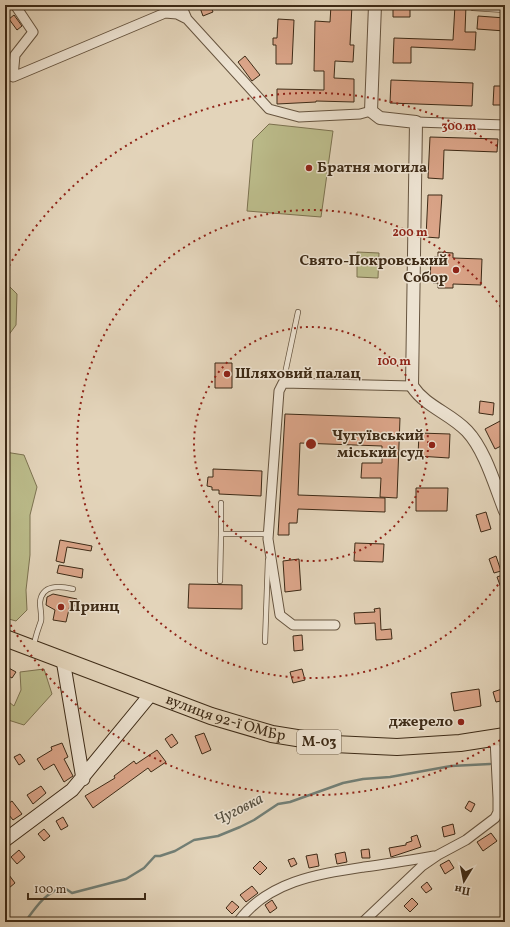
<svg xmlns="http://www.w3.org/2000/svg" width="510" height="927" font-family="Vollkorn,serif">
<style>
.green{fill:#bbbb8a;stroke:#7c7250}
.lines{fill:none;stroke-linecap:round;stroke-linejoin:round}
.stream{stroke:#727f76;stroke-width:2.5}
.building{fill:#daa488;stroke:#3d2a16}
.service-casing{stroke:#66543f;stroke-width:6}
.minor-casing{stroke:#66543f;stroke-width:11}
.tertiary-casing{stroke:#66543f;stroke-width:14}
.secondary-casing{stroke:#3d2a16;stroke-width:15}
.trunk-casing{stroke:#3d2a16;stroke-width:18}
.service{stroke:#ede3d2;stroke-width:4.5}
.minor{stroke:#ede3d2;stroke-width:9}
.tertiary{stroke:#ede3d2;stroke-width:12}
.secondary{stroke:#ede3d2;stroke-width:13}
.trunk{stroke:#e3d4ba;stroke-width:16}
.ring{fill:none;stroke:#8f2418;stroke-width:2;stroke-dasharray:2 4}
.poi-dot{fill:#8f2418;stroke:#ede3d2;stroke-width:1.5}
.labels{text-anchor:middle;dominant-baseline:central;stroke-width:3;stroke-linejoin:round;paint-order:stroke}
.shield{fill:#ede3d2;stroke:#72624e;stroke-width:1}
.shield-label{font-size:14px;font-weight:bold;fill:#3d2a16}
.poi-label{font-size:15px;font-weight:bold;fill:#3d2a16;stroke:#ede3d2;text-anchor:start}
.street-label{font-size:15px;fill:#3d2a16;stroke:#ede3d2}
.water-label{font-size:16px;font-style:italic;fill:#534d3e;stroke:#ede3d2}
.centre{fill:#8f2418;stroke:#ede3d2;stroke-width:2}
.ring-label{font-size:12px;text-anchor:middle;font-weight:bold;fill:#8f2418;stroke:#ede3d2;stroke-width:3;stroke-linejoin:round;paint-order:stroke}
</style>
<rect width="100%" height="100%" fill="#e3d4ba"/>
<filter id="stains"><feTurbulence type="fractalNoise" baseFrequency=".005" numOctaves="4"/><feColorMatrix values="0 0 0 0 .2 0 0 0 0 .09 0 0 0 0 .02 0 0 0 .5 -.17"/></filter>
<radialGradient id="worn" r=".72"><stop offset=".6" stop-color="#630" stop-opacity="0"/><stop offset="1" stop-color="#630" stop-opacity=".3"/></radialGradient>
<!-- green -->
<path class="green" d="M269,124L333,131L321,217L247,211L253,140Z
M357,252L379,253L378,278L357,277Z
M5,282L17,294L16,325L5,340Z
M5,452L24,455L37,487L30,515V555L26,590L27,610L16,621L5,618Z
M44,669L52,694L24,725L5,719V699L14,706L21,690L20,672Z"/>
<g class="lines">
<!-- stream -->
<path class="stream" d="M502,763H505
M25,922C36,907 45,893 63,887L72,893L126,879L144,868L155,856H160L175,851L194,840L218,836L240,827L254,820L278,804L290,802L343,783L363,779L390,777L451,766L490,764"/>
</g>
<!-- building -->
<path class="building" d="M199,5H210L213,12L203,16Z
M331,5H352L350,45H354L353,62L335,61L334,78L354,79V102L316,101V102L277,104V89L324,90V71H314L315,21L330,22Z
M393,5H410V17H393Z
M455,5H466L465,32H476L475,50L411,47V63H393L394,38L453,40Z
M14,15L22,26L17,30L9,19Z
M478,16L505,18V31L477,29Z
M278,19L294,20L292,64H276V45H273V38H277Z
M245,56L260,75L252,81L238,62Z
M391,80L473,83L472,106L390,103Z
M494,86H505V105H493Z
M430,137L498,139L497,152L444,150L443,179L428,178Z
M428,195H442L439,238L426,237Z
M438,252L453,253V258L482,259L481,285L453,284V288H438V283H433V280H430L431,259L434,260V257H438Z
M215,363H232V388H215Z
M480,401L494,403L493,415L479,413Z
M285,414L400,418L397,498L380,497L381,478H361L362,463H382V446L300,443L298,495L385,498V512L298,509L297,523H289V535H278Z
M502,420L505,426V444L495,449L485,429Z
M419,433L450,434L449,458L418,456Z
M213,469L262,471L261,496L219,494V490H212V487L207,486L208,477H213Z
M416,488H448L447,511H416Z
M486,512L491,529L481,532L476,515Z
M60,540L92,546L91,551L67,547L64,563L56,561Z
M355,543L384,544L383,562L354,561Z
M496,556L501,571L494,573L489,559Z
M299,559L301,590L285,592L283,561Z
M59,565L83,569L82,578L57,573Z
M505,574V595L504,596L497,577Z
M189,584L242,585V609L188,608Z
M53,594L77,599L76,606L70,605L66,622L53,620L55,610L46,605L47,597Z
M380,608L381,630L391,629L392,639L376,640L375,623L355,624L354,613L375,612L374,609Z
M302,635L303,650L294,651L293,636Z
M5,666L16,672L12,678L5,674Z
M302,669L305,680L293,683L290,672Z
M479,689L481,706L454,711L451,693Z
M502,689L505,700L496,702L493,692Z
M204,733L211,750L202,754L195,736Z
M172,734L178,743L171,748L165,739Z
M62,743L68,757L64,759L73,776L64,782L54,764L44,770L37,759L52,750L51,747Z
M157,750L166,762L151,772L148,768L93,808L85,796L115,778L114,776L134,761L136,764Z
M20,754L25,761L19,765L14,757Z
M41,786L46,793L33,804L27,795Z
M12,801L22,814L13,820L5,810V806Z
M469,801L475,804L471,812L465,808Z
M63,817L68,826L61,830L56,821Z
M453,824L455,834L444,837L442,827Z
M44,829L50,836L44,841L38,834Z
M491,833L497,841L483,851L477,842Z
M417,835L421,847L391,857L389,848L406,845V843L412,841L411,837Z
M369,849L370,858H362L361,850Z
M19,850L25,857L17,864L11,857Z
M345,852L347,862L337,864L335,854Z
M317,854L319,866L309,868L306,856Z
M294,858L297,864L291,867L288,860Z
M449,860L454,868L445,874L440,865Z
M260,861L267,868L260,875L253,868Z
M9,875L15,883L9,888L5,883V879Z
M427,882L432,889L426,893L421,887Z
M252,886L258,893L246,902L240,895Z
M412,898L418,904L410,912L404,906Z
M272,900L277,908L270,913L265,905Z
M232,901L239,907L232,914L226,908Z"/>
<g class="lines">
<!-- service casing -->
<g class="service-casing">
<path id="service" d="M473,5V8L505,10
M283,383L298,312
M221,534V503
M220,581L221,534H269
M265,642L268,560
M34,646C35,637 38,630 41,621C42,616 40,608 40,602C42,584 60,586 73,589"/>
</g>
<!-- minor casing -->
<g class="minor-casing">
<path id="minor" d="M15,5L33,32L15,55L13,77L165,13L177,14L187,19
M181,5L187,19L269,109L299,117L360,114L371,111
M416,122L505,125
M335,625H293L280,615L268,539L279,391L283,383L412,386
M238,922C268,881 318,874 364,867C388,864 411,860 434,856
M363,922L422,866L438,855L466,840L495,818L498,812V798L495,739"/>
</g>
<!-- tertiary casing -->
<g class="tertiary-casing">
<path id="tertiary" d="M375,5L371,111L380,118L416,122L412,386C426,407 450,413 467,431C485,450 495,486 505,511"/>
</g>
<!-- secondary casing -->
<g class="secondary-casing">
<path id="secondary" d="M63,660L83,779
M5,840L72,790L151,694"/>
</g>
<!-- trunk casing -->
<g class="trunk-casing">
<g id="trunk">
<path id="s1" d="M5,638L211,716L272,734L334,744L397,747L460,743L505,736"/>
</g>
</g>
<!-- service -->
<use href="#service" class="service"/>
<!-- minor -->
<use href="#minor" class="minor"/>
<!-- tertiary -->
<use href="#tertiary" class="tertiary"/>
<!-- secondary -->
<use href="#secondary" class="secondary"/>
<!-- trunk -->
<use href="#trunk" class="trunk"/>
</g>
<!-- distance rings -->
<g class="ring">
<circle cx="311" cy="444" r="117"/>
<path d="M505 575A234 234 0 1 1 505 313"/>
<path d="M505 737A351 351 0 0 1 6 617M6 271A351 351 0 0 1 505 151"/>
</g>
<!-- markers -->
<g class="poi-dot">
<circle cx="309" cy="168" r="4"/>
<circle cx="456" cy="270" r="4"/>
<circle cx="227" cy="374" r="4"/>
<circle cx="432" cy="445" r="4"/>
<circle cx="61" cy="607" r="4"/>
<circle cx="461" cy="722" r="4"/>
</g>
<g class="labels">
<!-- shield labels -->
<rect class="shield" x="297" y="730" width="44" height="24" rx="3"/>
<g class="shield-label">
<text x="319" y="742">М-03</text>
</g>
<!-- poi labels -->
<g class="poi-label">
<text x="317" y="168">Братня могила</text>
<text x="448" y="261" text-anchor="end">Свято-Покровський<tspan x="448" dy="17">Собор</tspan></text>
<text x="235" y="374">Шляховий палац</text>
<text x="424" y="436" text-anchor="end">Чугуївський<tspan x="424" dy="17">міський суд</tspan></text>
<text x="69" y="607">Принц</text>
<text x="453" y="722" text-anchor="end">джерело</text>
</g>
<!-- street labels -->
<g class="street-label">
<text stroke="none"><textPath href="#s1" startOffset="235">вулиця 92-ї ОМБр</textPath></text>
</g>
<!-- water labels -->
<g class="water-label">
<text transform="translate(239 810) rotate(-27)">Чуговка</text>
</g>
</g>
<circle cx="311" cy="444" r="6" class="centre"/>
<g class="ring-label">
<text x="459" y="130">300 m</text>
<text x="410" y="236">200 m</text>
<text x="394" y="365">100 m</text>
</g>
<!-- margin -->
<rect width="510" height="927" fill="none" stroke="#e3d4ba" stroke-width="20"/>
<rect x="6" y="6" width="498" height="915" fill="none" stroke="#3d2a16" stroke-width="2"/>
<rect x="10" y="10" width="490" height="907" fill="none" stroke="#3d2a16"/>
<!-- north arrow -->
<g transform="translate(464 881) rotate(190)" stroke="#ede3d2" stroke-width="3" paint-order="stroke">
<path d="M0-3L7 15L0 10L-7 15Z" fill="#3d2a16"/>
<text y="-6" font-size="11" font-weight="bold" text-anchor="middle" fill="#3d2a16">Пн</text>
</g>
<!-- scale -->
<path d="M28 893v6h117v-6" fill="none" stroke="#3d2a16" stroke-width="2"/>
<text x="34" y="893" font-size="12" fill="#3d2a16" stroke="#ede3d2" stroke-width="3" paint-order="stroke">100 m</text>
<rect width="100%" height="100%" filter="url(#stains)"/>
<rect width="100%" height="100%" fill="url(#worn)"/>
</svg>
